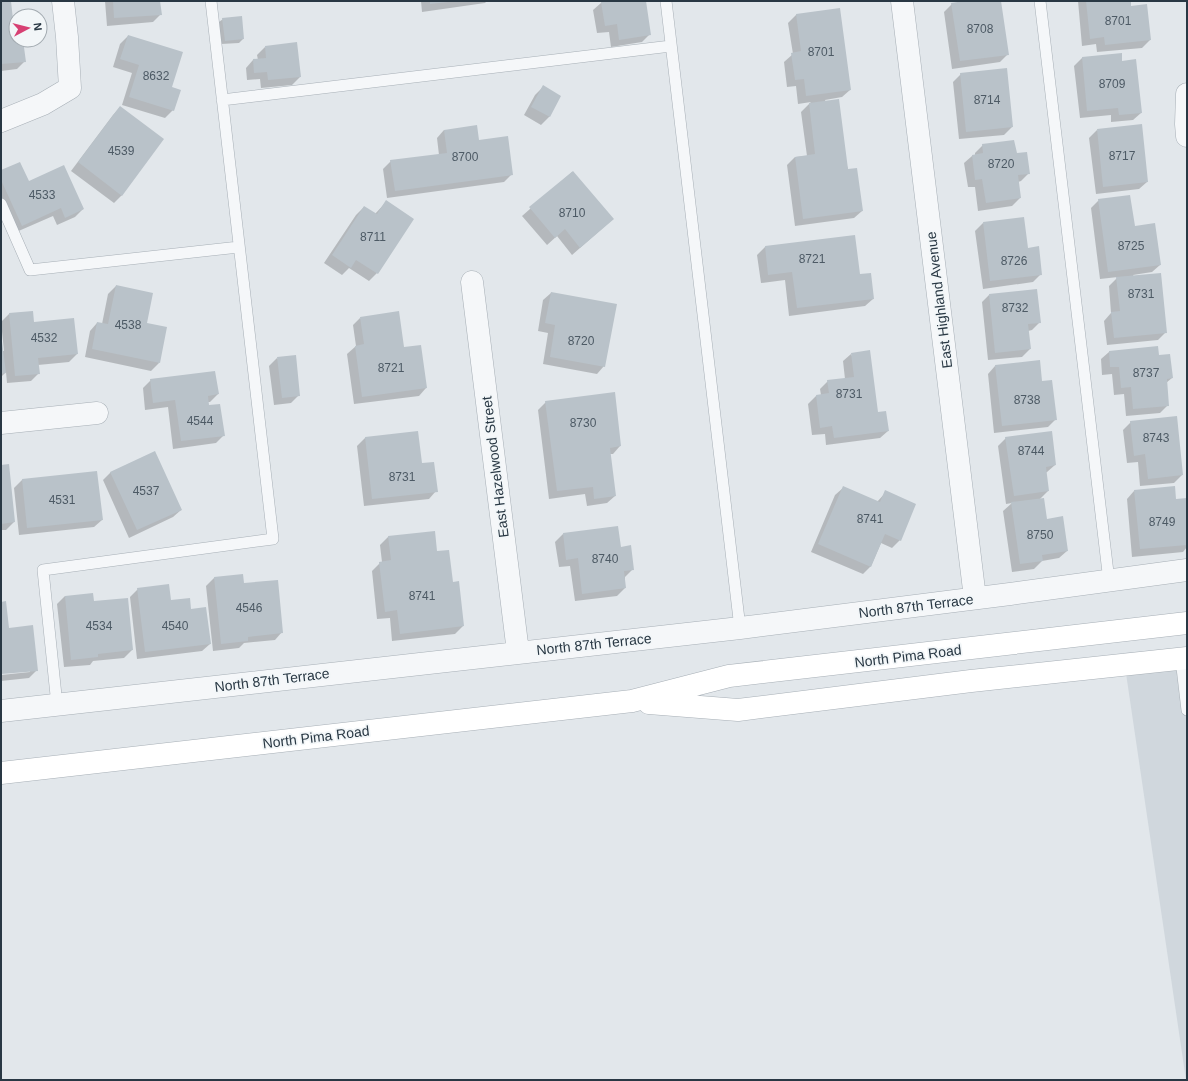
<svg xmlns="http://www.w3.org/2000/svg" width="1188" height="1081" font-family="Arial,sans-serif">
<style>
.built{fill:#d0d7dd}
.shadow{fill:#0003}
.building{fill:#b9c2c9}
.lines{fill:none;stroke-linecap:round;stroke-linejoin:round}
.service-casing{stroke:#a7afb6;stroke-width:12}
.minor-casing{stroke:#a7afb6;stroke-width:23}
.secondary-casing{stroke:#a7afb6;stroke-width:23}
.service{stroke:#f5f7f9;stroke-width:11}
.minor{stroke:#f5f7f9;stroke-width:22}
.secondary{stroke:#fff;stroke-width:22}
.labels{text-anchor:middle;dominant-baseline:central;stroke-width:3.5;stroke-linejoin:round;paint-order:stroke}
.number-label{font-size:12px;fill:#4d5a65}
.street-label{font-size:14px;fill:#293844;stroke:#f2f6f8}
</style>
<rect width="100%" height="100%" fill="#e2e7eb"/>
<!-- built -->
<path class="built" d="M1187,649V1080H1186L1123,653Z"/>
<!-- shadow -->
<path class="shadow" d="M1,1H10L14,40H22L25,61L17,69L1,71Z
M105,1H159L161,14L153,22L107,26Z
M421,1H487L485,3L422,12Z
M613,1H645L650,34L642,42L611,47L609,32L597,33L593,10L601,3Z
M971,1H1000L1008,54L1000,62L952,69L944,12L952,4Z
M1078,1H1130V7L1150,40L1142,48L1097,52L1096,44L1082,46Z
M839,9L850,90L842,97L825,100L862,211L854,218L795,226L787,165L795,157L807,156L801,112L811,102L798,104L796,86L787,87L784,62L793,54L788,23L796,15Z
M223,19L243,39L239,43L221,44L219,22Z
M128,36L173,110L165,118L122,105L132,73L113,67L120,44Z
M265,47L300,77L292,85L261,88L260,79L247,80L246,68L253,60H258L257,55Z
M1121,54V62L1141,113L1133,120L1111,122V115L1080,118L1074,66L1082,58Z
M961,74L1012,127L1004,135L959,139L953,82Z
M543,87L560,96L549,117L541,125L524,115L535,95Z
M120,107L122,195L114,203L71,171L113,115Z
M444,130L478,141L512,174L504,182L387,198L383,169L391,161L439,155L437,138Z
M1097,130L1147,182L1139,189L1096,194L1089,138Z
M983,145L1016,154L1029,173L1021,181L1018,182L1020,198L1012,206L978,211L975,187H968L964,163L972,156L975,155V153Z
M1,171L29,182L83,209L75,217L57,225L53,216L14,233L1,204Z
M572,172L613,219L572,255L557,236L547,245L522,216Z
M1099,200L1134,227L1160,265L1152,272L1133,275L1166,332L1158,340L1107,345L1104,321L1111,313L1109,286L1118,277L1100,279L1091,208Z
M386,202L377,273L369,281L349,268L342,275L324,263L356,215L364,207L375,214Z
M983,223L1027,249L1041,274L1033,282L983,289L975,231Z
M854,236L859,276L873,299L865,306L789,316L785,280L761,283L757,255L765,247Z
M116,286L146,324L159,363L151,371L85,357L90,331L97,323L102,324L108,294Z
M551,293L604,366L597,374L543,364L548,333L538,331L543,300Z
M989,295L1040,322L1032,330L1028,331L1030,349L1022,357L988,360L982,302Z
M9,314L33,323L77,354L69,362L38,365L39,373L31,381L7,383L6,372L1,377V341L2,351H4L1,322Z
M360,318L403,349L426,388L419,396L354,404L347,354L356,346L353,325Z
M1157,347L1158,357L1172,378L1166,383L1168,405L1160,413L1126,416L1124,394L1114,395L1112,374L1102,375L1101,359L1109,352Z
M851,354L877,413L888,431L880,438L826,445L825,434L812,435L808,404L816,396L821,395L820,389L828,381L845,379L843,361Z
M277,358L299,395L291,403L274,405L269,366Z
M995,366L1041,382L1056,419L1048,427L994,433L988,374Z
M151,380L218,394L210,402H208V407L224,435L216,443L173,449L168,407L145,410L143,388Z
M546,402L620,446L613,454H610L615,496L607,503L587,506L585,494L549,499L538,410Z
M1131,422L1182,475L1174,483L1140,486L1138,462L1127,463L1123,430Z
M417,432L421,464L436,491L429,499L364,506L357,446L365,438Z
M1006,438L1055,465L1047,472L1045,473L1048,491L1040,499L1046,520L1067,551L1059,558L1042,561L1034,569L1012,572L1003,511L1012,503L1006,504L998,446Z
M1,466L14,522L6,530H1Z
M96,472L102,520L94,527L19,535L14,488L22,480Z
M111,472L181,510L173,517L129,538L103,480Z
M843,488L877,502L886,492L900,540L892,548L881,543L871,566L863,574L811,552L835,495Z
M1134,491L1175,500L1187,509V547L1183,552L1132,557L1127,499Z
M434,532L436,552L452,583L463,626L455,634L392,641L390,618L377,619L372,571L380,563L382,562L380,545L388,537Z
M563,534L620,548L633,569L625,577V588L617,596L575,601L570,566L559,567L555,542Z
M214,578L243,584L282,632L275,640L244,643L239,648L213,651L206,586Z
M138,589L190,610L210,644L202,651L137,659L130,597Z
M65,596L93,602L132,650L124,658L93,661L90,665L64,667L57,604Z
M1,603L8,629L37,670L29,678L1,681V675L30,672V670L1,673Z"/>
<!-- building -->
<path class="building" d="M1,1H11L15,39L16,38V40H23L26,62L1,64Z
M113,1H160L162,15L114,18Z
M430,1H448V2L430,4Z
M605,1H646L651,35L619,40L617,24L605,26L601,2Z
M964,1H1001L1009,55L960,61L951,3Z
M1086,1H1131V6L1147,4L1151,40L1105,45L1104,37L1090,39Z
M840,8L851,90L806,96L804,79L795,80L791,53L801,51L796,14Z
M242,16L244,39L225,41L222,18Z
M128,35L183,52L172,87L181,90L174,111L129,97L139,65L120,59Z
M297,42L301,77L268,80L267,72L254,73L253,59L266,58L265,46Z
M1122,53V61L1136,59L1142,113L1119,115L1118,108L1087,111L1082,57Z
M1007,68L1013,127L966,132L960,73Z
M543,85L561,96L550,117L531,107Z
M839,99L848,169L857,168L863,211L803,219L795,157L815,154L809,103Z
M120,106L164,139L122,196L78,162Z
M1142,124L1148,182L1103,187L1097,129Z
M477,125L479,140L508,136L513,175L395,191L390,160L447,153L444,130Z
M1014,140L1017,153L1027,152L1030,174L1018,175L1021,198L986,203L982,179L975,180L972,155L983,153L982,144Z
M20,162L29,181L64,165L84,209L65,218L61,208L22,226L1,180V170Z
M573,171L614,219L580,248L565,229L555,238L529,207Z
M1130,195L1135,226L1155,223L1161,265L1108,272L1098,199Z
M386,200L414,219L378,274L356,260L351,268L332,255L364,206L377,214Z
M1024,217L1028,248L1039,246L1042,275L990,281L983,222Z
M855,235L860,274L871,273L874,299L797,308L792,272L768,275L765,246Z
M1161,273L1167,333L1114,338L1111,312L1120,311L1116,277Z
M116,285L153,293L147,323L167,327L160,363L92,349L97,322L108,324Z
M1037,289L1041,323L1028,324L1031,349L995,353L989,294Z
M551,292L617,304L605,367L550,357L555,325L545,323Z
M33,311L34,322L74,318L78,354L38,358L40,374L15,376L9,313Z
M399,311L404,347L421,345L427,388L362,397L355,346L364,344L360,317Z
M1,341H2L6,373L1,374Z
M1158,346L1159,355L1170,354L1173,378L1167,379L1169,406L1133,409L1131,387L1121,388L1119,367H1110L1109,351Z
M870,350L878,412L886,411L889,431L834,438L832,426L820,428L816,395L829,393L827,380L854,377L851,353Z
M296,355L300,396L282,398L277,357Z
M1040,360L1042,381L1052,380L1057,420L1002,426L995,365Z
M215,371L219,394L208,396L209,405L220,404L225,436L181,441L175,400L153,403L150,379Z
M615,392L621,446L610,448L616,496L594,499L593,487L557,491L545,401Z
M1177,416L1183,475L1148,479L1145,454L1134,456L1130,421Z
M418,431L422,463L434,462L438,492L372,499L365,437Z
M1052,431L1056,465L1046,467L1049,491L1014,496L1005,437Z
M155,451L182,510L137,530L110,472Z
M9,464L15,522L1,524V465Z
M97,471L103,520L27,528L22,479Z
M843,486L880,502L885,490L916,504L901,541L885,534L871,567L818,544Z
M1175,486L1176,499L1187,498V545L1140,549L1134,490Z
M1044,498L1047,519L1063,516L1068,551L1042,555L1043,561L1020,564L1011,502Z
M618,526L621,547L631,545L634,570L624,571L626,588L582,594L578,558L566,560L563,533Z
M435,531L437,551L449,550L453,582L459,581L464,626L400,634L397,610L385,612L379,562L391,560L388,536Z
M243,574L244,583L278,580L283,633L248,637V641L221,644L214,577Z
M169,584L171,600L190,598L191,609L206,607L211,644L145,652L137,588Z
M93,593L94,601L128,598L133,650L98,654V657L71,660L65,596Z
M6,601L9,628L33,625L38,671L1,674V602Z"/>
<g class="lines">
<!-- service casing -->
<g class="service-casing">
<path id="service" d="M666,1L740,628
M1040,1L1109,581
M222,100L671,46
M1,204L30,270L239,247
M1181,659L1187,710
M57,705L43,570L273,539L211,1"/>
</g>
<!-- minor casing -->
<g class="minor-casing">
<path id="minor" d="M902,1L975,598
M1187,94L1186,124L1187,136
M1,121L43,104L70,88L67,37L63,1
M472,282L518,652
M1,423L97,413
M1,711L740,628L1010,594L1187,570"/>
</g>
<!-- secondary casing -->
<g class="secondary-casing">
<path id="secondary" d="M649,703L738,710L971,681L1187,658
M1,773L632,701L729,676L1187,623"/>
</g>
<!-- service -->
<use href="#service" class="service"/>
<!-- minor -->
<use href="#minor" class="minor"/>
<!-- secondary -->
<use href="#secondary" class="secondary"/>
</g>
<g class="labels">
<!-- number labels -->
<g class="number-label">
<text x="1118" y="21">8701</text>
<text x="980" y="29">8708</text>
<text x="821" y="52">8701</text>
<text x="156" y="76">8632</text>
<text x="1112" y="84">8709</text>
<text x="987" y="100">8714</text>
<text x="121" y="151">4539</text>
<text x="1122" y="156">8717</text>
<text x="465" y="157">8700</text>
<text x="1001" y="164">8720</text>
<text x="42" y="195">4533</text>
<text x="572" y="213">8710</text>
<text x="373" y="237">8711</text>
<text x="1131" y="246">8725</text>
<text x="812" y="259">8721</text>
<text x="1014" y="261">8726</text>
<text x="1141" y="294">8731</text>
<text x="1015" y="308">8732</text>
<text x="128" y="325">4538</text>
<text x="44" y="338">4532</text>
<text x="581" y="341">8720</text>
<text x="391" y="368">8721</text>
<text x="1146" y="373">8737</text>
<text x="849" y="394">8731</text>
<text x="1027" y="400">8738</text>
<text x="200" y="421">4544</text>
<text x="583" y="423">8730</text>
<text x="1156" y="438">8743</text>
<text x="1031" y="451">8744</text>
<text x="402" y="477">8731</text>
<text x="146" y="491">4537</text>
<text x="62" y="500">4531</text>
<text x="870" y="519">8741</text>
<text x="1162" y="522">8749</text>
<text x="1040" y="535">8750</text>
<text x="605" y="559">8740</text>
<text x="422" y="596">8741</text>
<text x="249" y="608">4546</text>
<text x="99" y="626">4534</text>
<text x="175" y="626">4540</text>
</g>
<!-- street labels -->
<g class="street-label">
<text transform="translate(939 300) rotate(-97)">East Highland Avenue</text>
<text transform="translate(495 467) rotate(-97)">East Hazelwood Street</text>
<text transform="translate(916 606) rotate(-7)">North 87th Terrace</text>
<text transform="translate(594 644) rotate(-6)">North 87th Terrace</text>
<text transform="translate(908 656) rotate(-7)">North Pima Road</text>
<text transform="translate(272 680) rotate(-7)">North 87th Terrace</text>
<text transform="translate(316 737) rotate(-7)">North Pima Road</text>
</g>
</g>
<!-- border -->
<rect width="1188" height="1081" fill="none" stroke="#293844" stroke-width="4"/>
<!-- north arrow -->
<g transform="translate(28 28) rotate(83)"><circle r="19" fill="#f2f6f8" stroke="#a2aab0"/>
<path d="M0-3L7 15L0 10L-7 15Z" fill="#d74073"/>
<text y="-6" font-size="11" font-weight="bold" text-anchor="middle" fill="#293844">N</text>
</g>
</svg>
